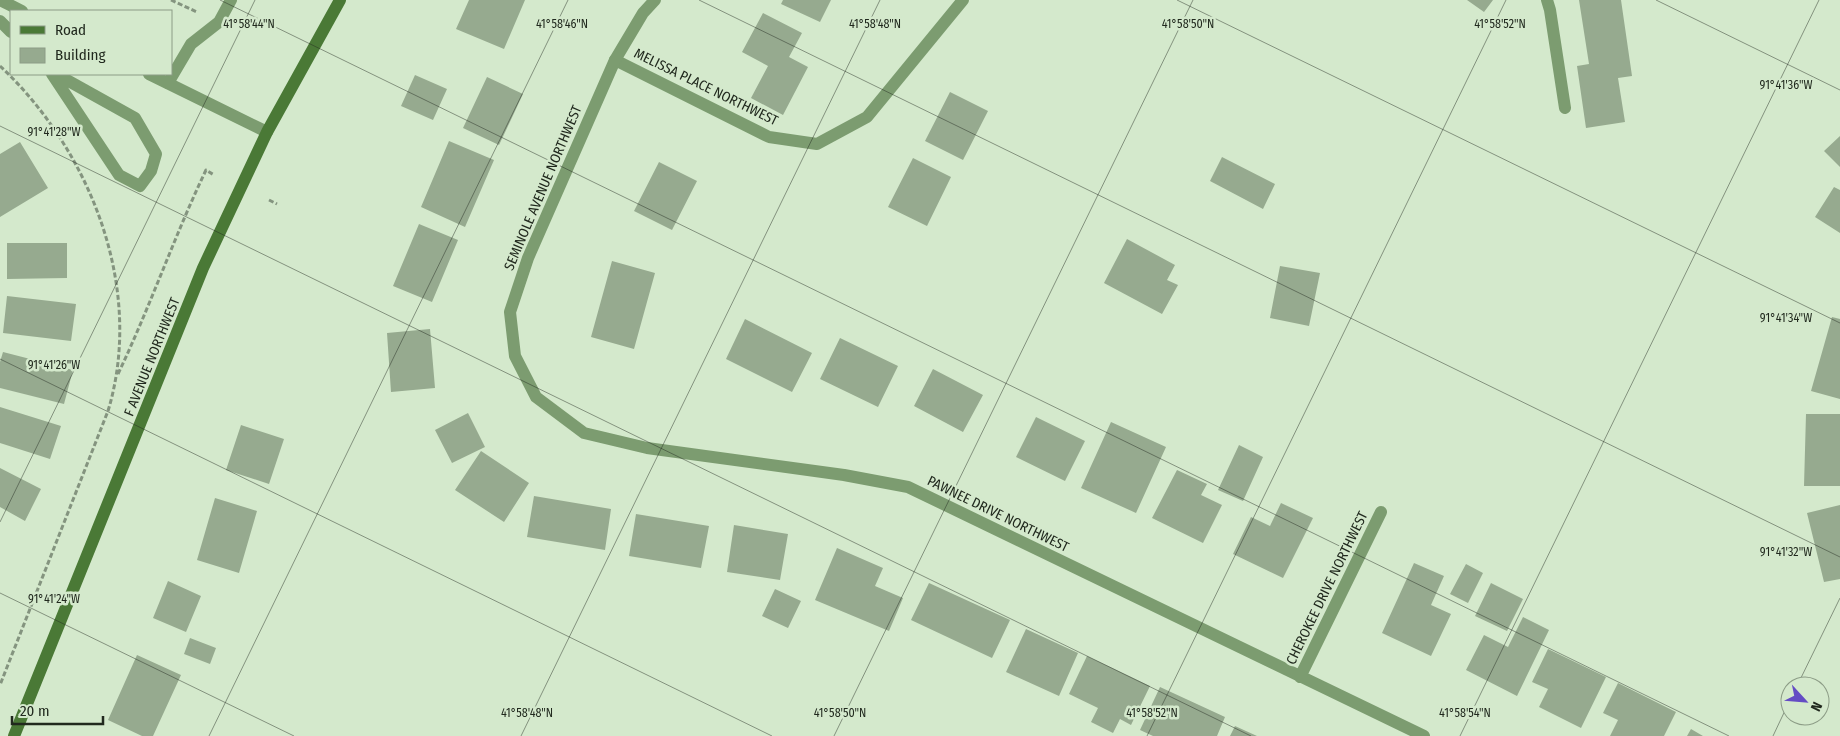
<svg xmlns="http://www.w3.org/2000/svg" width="1840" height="736" font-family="'Fira Sans Condensed',sans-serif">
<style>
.building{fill:#96aa8f}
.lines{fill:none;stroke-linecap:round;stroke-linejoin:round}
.path{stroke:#84947f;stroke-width:3;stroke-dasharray:5 2.5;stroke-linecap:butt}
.service{stroke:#7c9c70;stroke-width:12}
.minor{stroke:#7c9c70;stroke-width:12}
.secondary{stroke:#4a7936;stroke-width:12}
.ticks{fill:none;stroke:#21291e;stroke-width:1;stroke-opacity:0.45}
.labels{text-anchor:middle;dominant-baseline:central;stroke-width:5;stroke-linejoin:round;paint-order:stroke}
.street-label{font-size:14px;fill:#21291e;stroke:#d4e9cc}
.ticks-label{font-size:12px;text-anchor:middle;fill:#21291e;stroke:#d4e9cc;stroke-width:5;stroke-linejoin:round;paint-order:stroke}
</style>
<rect width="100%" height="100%" fill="#d4e9cc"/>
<!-- building -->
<path class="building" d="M469,0H525L504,49L456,29Z
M783,0H831L820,22L781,4Z
M1467,0H1493L1484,12Z
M1579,0H1621L1632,76L1618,78L1625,122L1586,128L1577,66L1589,64Z
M763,13L802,33L789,57L808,67L783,115L751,98L768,66L742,52Z
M415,75L447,89L433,120L401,106Z
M487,77L523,94L499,145L463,128Z
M950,92L988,111L963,160L925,141Z
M1840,136V167L1824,151Z
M449,141L494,160L465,227L421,207Z
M20,142L48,188L0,217V154Z
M1222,157L1275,184L1263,209L1210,181Z
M913,158L951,177L927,226L888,207Z
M659,162L697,181L672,230L634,211Z
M1834,187L1840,190V233L1815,217Z
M419,224L458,240L432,302L393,286Z
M1127,239L1175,265L1167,280L1178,285L1162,314L1104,283Z
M7,243H67V278L7,279Z
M612,261L655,273L634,349L591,337Z
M1280,266L1320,273L1309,326L1270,318Z
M7,296L76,304L71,341L3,333Z
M1832,317L1840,319V399L1811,391Z
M745,319L812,353L792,392L726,359Z
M430,329L435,388L391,392L387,333Z
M840,338L898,366L878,407L820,379Z
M3,352L73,370L64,404L0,388V362Z
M933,369L983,395L963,432L914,406Z
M0,407L61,426L50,459L0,443Z
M468,413L485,447L452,463L435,430Z
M1806,414H1840V486H1804Z
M1036,417L1085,441L1065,481L1016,457Z
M1111,422L1166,447L1136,513L1081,488Z
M241,425L284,439L269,484L226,470Z
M1239,445L1263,457L1243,501L1218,490Z
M481,451L529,483L504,522L455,490Z
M0,468L41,489L25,521L0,507Z
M1177,470L1207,484L1201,495L1222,505L1203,543L1152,518Z
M534,496L611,509L605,550L527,537Z
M215,498L257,511L239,573L197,560Z
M1281,503L1313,518L1283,578L1233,554L1251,517L1270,526Z
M1840,505V579L1824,582L1807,513Z
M636,514L709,526L701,568L629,556Z
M734,525L788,534L780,580L727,572Z
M837,548L883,568L875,586L903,598L889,631L815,600Z
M1414,563L1444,576L1431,605L1451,614L1431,656L1382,633Z
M1466,564L1483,573L1468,603L1450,594Z
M168,581L201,596L186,632L153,618Z
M929,583L1010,620L992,658L911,620Z
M1491,583L1523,599L1507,631L1475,616Z
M775,589L801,601L788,628L762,616Z
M1523,617L1549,630L1517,696L1466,670L1484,635L1508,647Z
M1026,629L1078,653L1059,696L1006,672Z
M190,638L216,648L210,664L184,654Z
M1548,649L1606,677L1581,728L1539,707L1548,689L1532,682Z
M137,655L181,675L153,736H142L108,720Z
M1087,656L1150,686L1131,725L1120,719L1113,733L1091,722L1098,708L1069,694Z
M1618,683L1676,712L1664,736H1610L1618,720L1603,713Z
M1160,687L1225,717L1217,736H1153L1140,730Z
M1235,726L1257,736H1230Z
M1691,729L1703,736H1687Z"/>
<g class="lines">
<!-- path -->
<path class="path" d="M171,0L197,12
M0,66C91,151 145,289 108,411L0,685
M269,200L277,204
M118,374C150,307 174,237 206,170L214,175"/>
<!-- service -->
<path class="service" d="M0,21L11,32
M615,60L769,137L817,144L867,117L963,0
M52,74L119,175L140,186L151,171L156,154L135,118L56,74
M168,83L191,44L219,22L231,0"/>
<!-- minor -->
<path class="minor" d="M0,0L22,11
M655,0L643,13L615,60L528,258L510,312L515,356L536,397L584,433L647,448L844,475L908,487L1424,736
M1547,0L1550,10L1565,108
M149,74L267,132
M1300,677L1381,512"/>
<!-- secondary -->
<path class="secondary" d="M14,736L203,268L267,132L340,0"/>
</g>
<!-- ticks -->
<path class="ticks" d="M220,0L1729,736M699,0L1840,557M1177,0L1840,323M1656,0L1840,90M0,126L1251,736M0,359L772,736M0,522L255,0M0,593L294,736M1797,686L1840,598M209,736L568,0M521,736L880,0M834,736L1193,0M1147,736L1506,0M1460,736L1819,0M1773,736L1790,700"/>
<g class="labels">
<!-- street labels -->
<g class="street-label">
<text transform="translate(706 87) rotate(26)">MELISSA PLACE NORTHWEST</text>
<text transform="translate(543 188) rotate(-67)">SEMINOLE AVENUE NORTHWEST</text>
<text transform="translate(152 357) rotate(-68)">F AVENUE NORTHWEST</text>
<text transform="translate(998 514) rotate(26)">PAWNEE DRIVE NORTHWEST</text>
<text transform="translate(1327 588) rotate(-64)">CHEROKEE DRIVE NORTHWEST</text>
</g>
</g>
<g class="ticks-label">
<text x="562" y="28">41°58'46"N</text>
<text x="1188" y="28">41°58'50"N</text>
<text x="249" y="28">41°58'44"N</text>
<text x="875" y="28">41°58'48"N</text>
<text x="1500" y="28">41°58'52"N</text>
<text x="1786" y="89">91°41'36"W</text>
<text x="54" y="136">91°41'28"W</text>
<text x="1786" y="322">91°41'34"W</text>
<text x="54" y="369">91°41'26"W</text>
<text x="1786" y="556">91°41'32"W</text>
<text x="54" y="603">91°41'24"W</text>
<text x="527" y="717">41°58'48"N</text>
<text x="840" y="717">41°58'50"N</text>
<text x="1152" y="717">41°58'52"N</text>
<text x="1465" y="717">41°58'54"N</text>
</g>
<!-- legend -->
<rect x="10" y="10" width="162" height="65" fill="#d4e9cc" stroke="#8c9c86"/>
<rect x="20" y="26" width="25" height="8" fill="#4a7936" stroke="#8c9c86"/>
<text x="55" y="35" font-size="15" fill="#21291e">Road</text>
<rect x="20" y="48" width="25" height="15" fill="#96aa8f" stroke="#8c9c86"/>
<text x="55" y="60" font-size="15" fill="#21291e">Building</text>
<!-- north arrow -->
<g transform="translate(1805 701) rotate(116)"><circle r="24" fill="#d4e9cc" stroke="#8c9c86"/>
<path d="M0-4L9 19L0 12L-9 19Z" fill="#644cc4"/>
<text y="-8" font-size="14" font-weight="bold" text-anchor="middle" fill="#21291e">N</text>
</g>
<!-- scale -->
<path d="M12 716v8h91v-8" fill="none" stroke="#21291e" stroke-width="2.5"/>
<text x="20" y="716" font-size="15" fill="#21291e" stroke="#d4e9cc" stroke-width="4" paint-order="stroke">20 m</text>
</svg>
